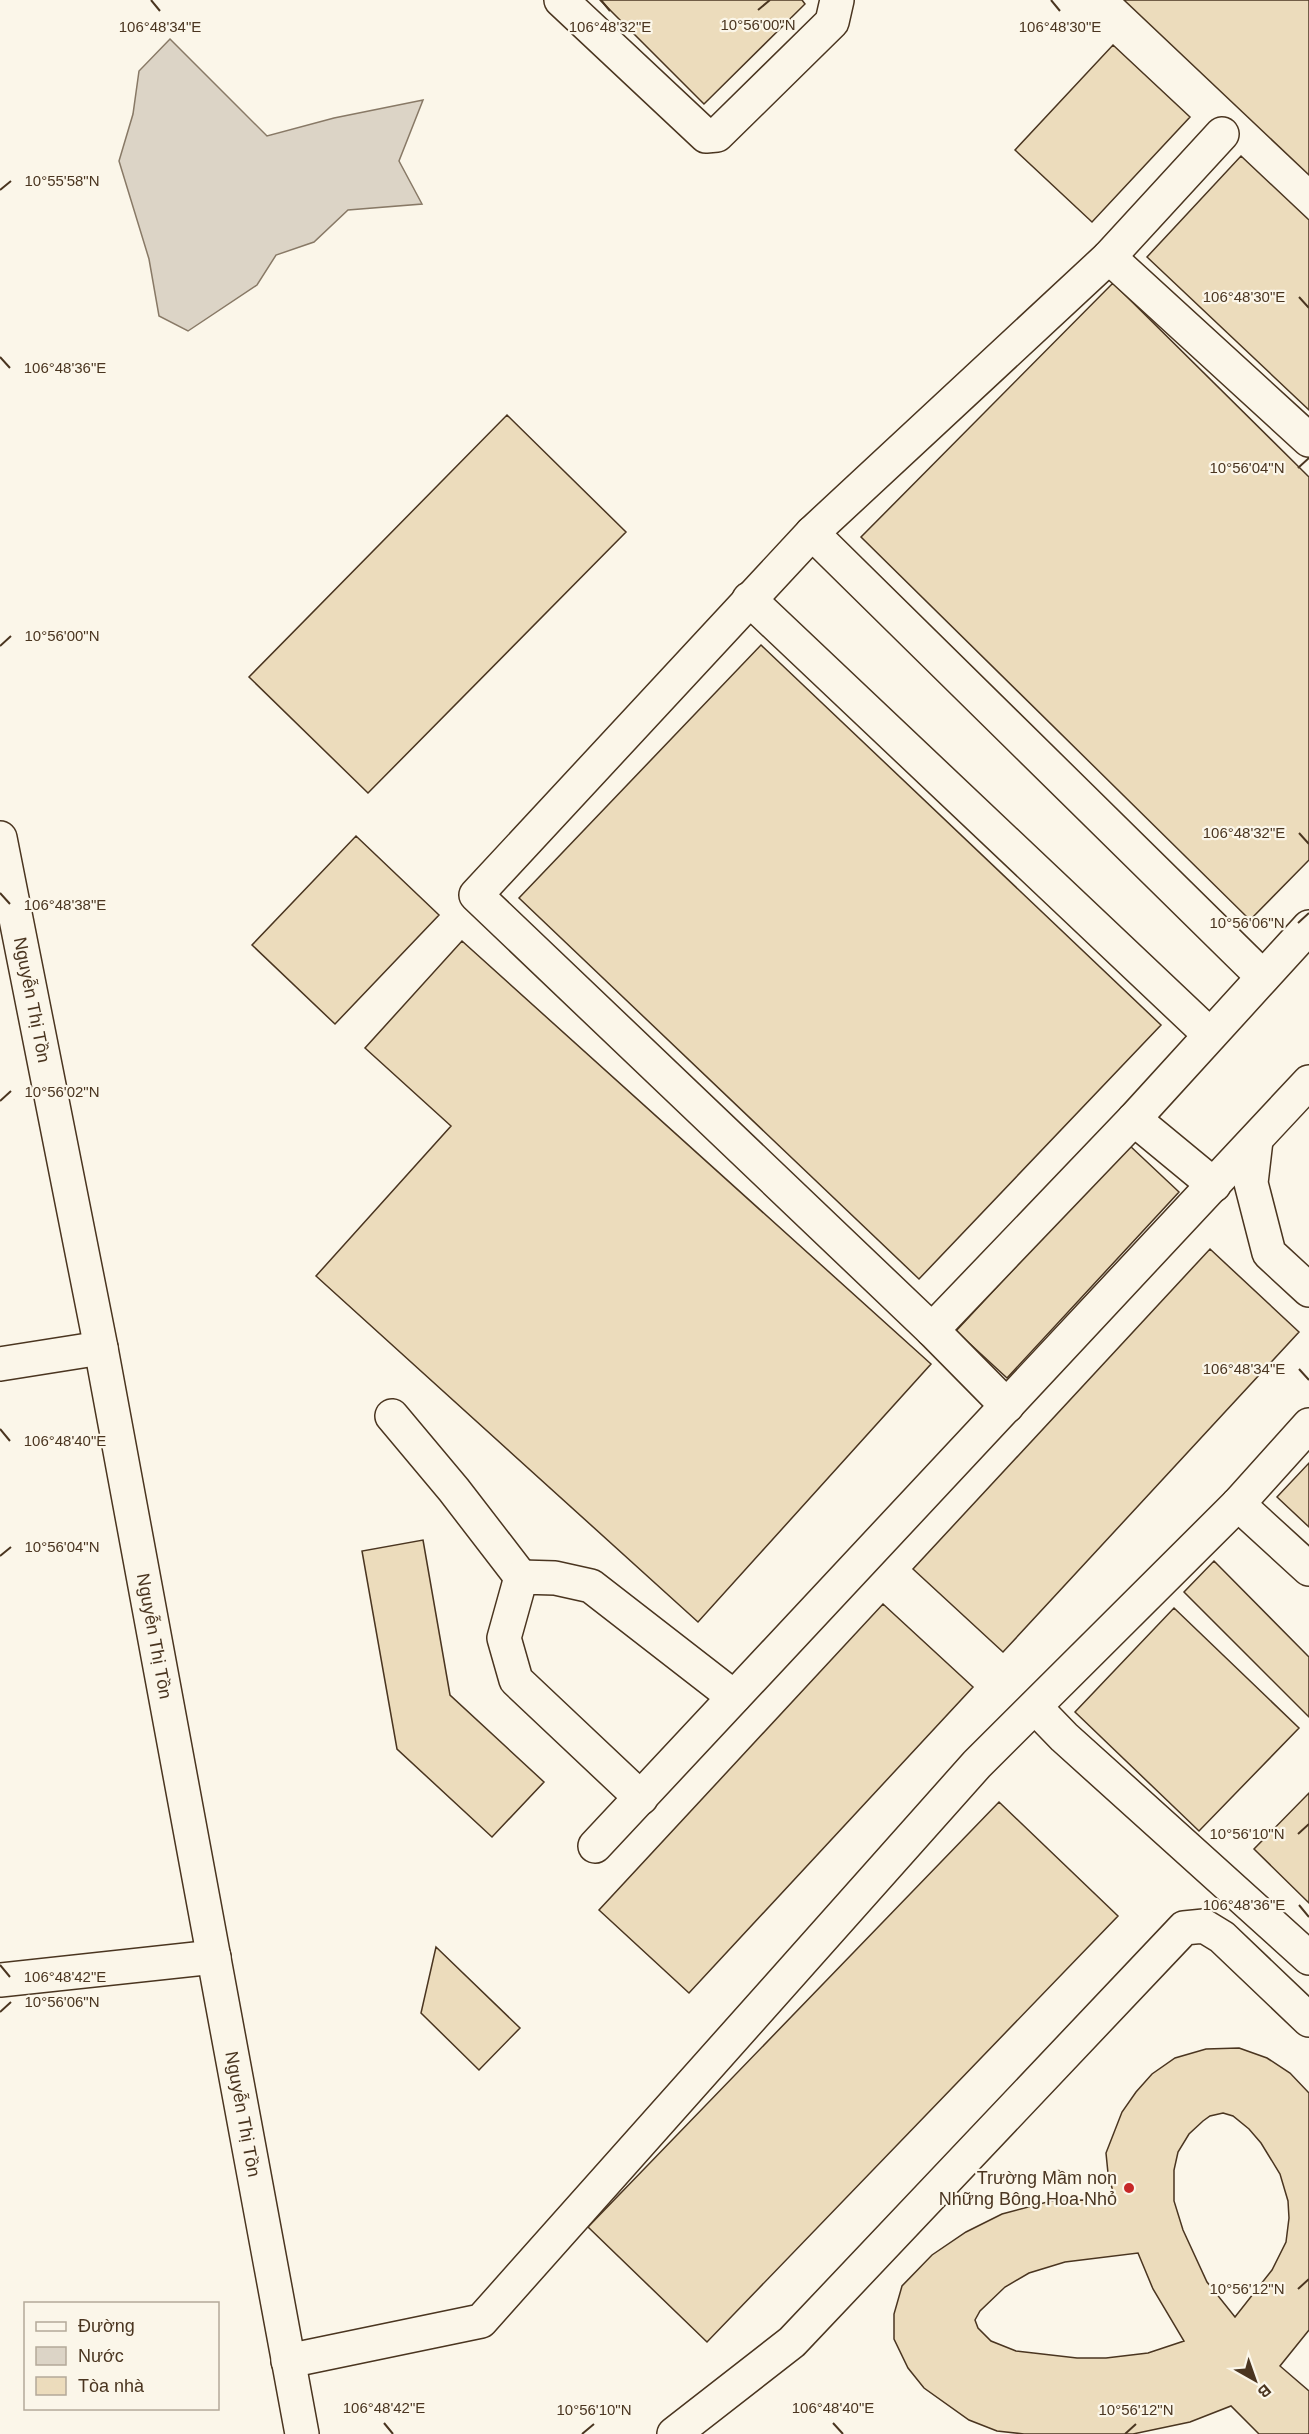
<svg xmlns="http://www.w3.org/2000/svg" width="1309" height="2434" font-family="Helvetica,sans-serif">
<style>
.water{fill:#dcd4c6;stroke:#887966;stroke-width:1.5}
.building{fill:#ecdcbc;stroke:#4a3520;stroke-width:1.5;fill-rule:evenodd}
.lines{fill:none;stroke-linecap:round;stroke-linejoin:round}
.minor-casing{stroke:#4a3520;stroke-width:36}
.minor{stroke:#fbf6e9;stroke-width:33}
.ticks{fill:none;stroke:#4a3520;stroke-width:2}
.poi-dot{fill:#c62828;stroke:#fbf6e9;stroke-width:2}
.labels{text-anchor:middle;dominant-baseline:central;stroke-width:4.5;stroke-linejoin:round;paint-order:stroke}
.street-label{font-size:18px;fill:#4a3520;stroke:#fbf6e9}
.poi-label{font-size:18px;fill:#4a3520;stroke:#fbf6e9;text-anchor:end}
.ticks-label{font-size:15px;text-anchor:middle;fill:#4a3520;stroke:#fbf6e9;stroke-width:4.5;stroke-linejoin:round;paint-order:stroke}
</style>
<rect width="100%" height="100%" fill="#fbf6e9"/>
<!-- water -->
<path class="water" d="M170,39L267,136L334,118L423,100L399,161L422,204L348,210L314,242L276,255L257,285L188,331L159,316L149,259L119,161L133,114L139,71Z"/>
<!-- building -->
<path class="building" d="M600,0H802L805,4L704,104Z
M1124,0H1309V175Z
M1113,45L1190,117L1092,222L1015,150Z
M1241,156L1309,220V410L1147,257Z
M1113,283L1309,477V860L1250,920L861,537Z
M507,415L626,532L368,793L249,677Z
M761,645L1161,1025L919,1279L519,898Z
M356,836L439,915L335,1024L252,945Z
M462,941L931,1364L698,1622L316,1276L451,1126L365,1048Z
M1129,1145L1179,1192L1007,1378L956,1331Z
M1210,1249L1299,1332L1003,1652L913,1569Z
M1309,1463V1527L1277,1497Z
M423,1540L450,1695L544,1782L492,1837L397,1749L362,1551Z
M1214,1561L1309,1657V1717L1184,1592Z
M883,1604L973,1687L689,1993L599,1910Z
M1174,1608L1299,1728L1199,1831L1075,1712Z
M1309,1793V1903L1254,1849Z
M999,1802L1118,1916L707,2342L588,2227Z
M436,1947L520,2028L479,2070L421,2013Z
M1239,2048L1267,2058L1290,2073L1309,2093V2330L1280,2366L1309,2391V2434H1259L1231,2406L1190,2422L1133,2434H1024L997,2431L969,2420L924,2388L908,2368L894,2339V2314L902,2286L932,2255L966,2232L1002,2214L1051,2201L1083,2200L1116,2203L1108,2173L1106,2153L1122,2112L1136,2092L1152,2074L1175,2058L1206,2049ZM1223,2113L1233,2116L1249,2129L1261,2143L1280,2174L1288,2201L1289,2218L1286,2242L1272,2270L1235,2317L1207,2282L1183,2230L1174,2201V2170L1178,2152L1189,2134L1203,2121L1210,2116ZM1138,2253L1153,2289L1184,2341L1148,2353L1106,2358H1077L1016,2351L991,2341L978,2328L975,2320L980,2311L1005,2287L1029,2273L1065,2262Z"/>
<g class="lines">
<!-- minor casing -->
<g class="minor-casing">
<g id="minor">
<path d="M561,0L706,136L717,135L832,22L837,0"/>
<path d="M1109,257L1309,440"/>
<path d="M812,533L1263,977"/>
<path d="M749,599L1210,1035"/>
<path id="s1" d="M0,838L101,1348L302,2434"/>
<path d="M1134,1119L932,1330L476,895L812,533L1109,257L1222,134"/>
<path d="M1256,1140L1251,1183L1269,1253L1309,1290"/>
<path d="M1214,1185L1134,1119L1309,927"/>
<path d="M932,1330L1007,1406"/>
<path d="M0,1364L101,1348"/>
<path d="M392,1416L454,1490L521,1577"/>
<path d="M1238,1504L1309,1569"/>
<path d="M1035,1707L1064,1737L1309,1958"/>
<path d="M641,1798L516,1680L504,1638L521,1577L555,1578L591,1586L734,1697"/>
<path d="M595,1846L1309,1082"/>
<path d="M0,1980L214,1957"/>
<path d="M288,2361L481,2321L977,1764L1238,1504L1309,1425"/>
<path d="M674,2434L792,2342L1184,1928L1204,1926L1222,1937L1309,2020"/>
</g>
</g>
<!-- minor -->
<use href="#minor" class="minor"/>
</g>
<!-- ticks -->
<path class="ticks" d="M151,0L160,11M601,0L610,11M1051,0L1060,11M758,10L770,0M0,190L11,181M1299,297L1309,308M0,357L10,368M1298,468L1309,458M0,646L11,636M1299,833L1309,844M0,893L10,904M1298,923L1309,913M0,1101L11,1091M1299,1369L1309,1380M0,1429L10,1441M0,1556L11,1547M1298,1834L1309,1824M1299,1905L1309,1917M0,1965L10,1977M0,2012L11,2002M1298,2289L1309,2279M384,2423L393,2434M833,2423L843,2434M582,2434L594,2424M1125,2434L1136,2424"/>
<!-- markers -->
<circle class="poi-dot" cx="1129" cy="2188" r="6"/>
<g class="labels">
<!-- street labels -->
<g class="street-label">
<text stroke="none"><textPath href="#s1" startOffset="165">Nguyễn Thị Tồn</textPath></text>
<text stroke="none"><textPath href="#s1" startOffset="813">Nguyễn Thị Tồn</textPath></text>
<text stroke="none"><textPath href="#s1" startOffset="1299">Nguyễn Thị Tồn</textPath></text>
</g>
<!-- poi labels -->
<g class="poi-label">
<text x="1117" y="2178">Trường Mầm non<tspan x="1117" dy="21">Những Bông Hoa Nhỏ</tspan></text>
</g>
</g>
<g class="ticks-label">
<text x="758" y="30">10°56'00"N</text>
<text x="160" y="32">106°48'34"E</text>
<text x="610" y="32">106°48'32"E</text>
<text x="1060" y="32">106°48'30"E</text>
<text x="62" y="186">10°55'58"N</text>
<text x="1244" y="302">106°48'30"E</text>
<text x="65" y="373">106°48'36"E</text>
<text x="1247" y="473">10°56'04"N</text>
<text x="62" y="641">10°56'00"N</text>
<text x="1244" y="838">106°48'32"E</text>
<text x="65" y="910">106°48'38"E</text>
<text x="1247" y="928">10°56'06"N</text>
<text x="62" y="1097">10°56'02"N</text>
<text x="1244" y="1374">106°48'34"E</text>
<text x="65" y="1446">106°48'40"E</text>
<text x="62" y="1552">10°56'04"N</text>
<text x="1247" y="1839">10°56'10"N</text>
<text x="1244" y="1910">106°48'36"E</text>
<text x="65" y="1982">106°48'42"E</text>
<text x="62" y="2007">10°56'06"N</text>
<text x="1247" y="2294">10°56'12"N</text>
<text x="384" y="2413">106°48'42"E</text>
<text x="833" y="2413">106°48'40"E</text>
<text x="594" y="2415">10°56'10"N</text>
<text x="1136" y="2415">10°56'12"N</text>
</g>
<!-- legend -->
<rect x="24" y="2302" width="195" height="108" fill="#fbf6e9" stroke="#b4a999" stroke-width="1.5"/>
<rect x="36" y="2322" width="30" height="9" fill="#fbf6e9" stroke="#b4a999" stroke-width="1.5"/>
<text x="78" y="2332" font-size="18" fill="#4a3520">Đường</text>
<rect x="36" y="2347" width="30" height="18" fill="#dcd4c6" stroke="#b4a999" stroke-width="1.5"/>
<text x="78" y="2362" font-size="18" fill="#4a3520">Nước</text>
<rect x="36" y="2377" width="30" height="18" fill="#ecdcbc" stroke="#b4a999" stroke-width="1.5"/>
<text x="78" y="2392" font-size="18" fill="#4a3520">Tòa nhà</text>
<!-- north arrow -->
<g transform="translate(1255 2380) rotate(140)" stroke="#fbf6e9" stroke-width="4.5" paint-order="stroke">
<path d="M0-4.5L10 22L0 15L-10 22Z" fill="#4a3520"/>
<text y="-9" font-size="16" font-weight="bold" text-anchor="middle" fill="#4a3520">B</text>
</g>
</svg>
